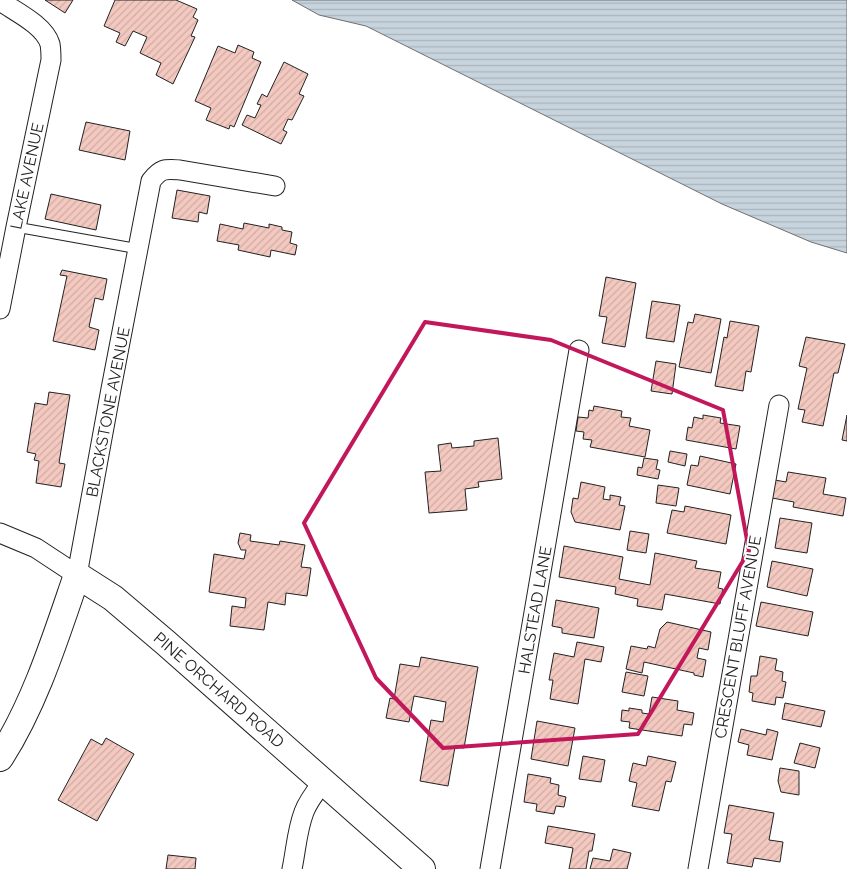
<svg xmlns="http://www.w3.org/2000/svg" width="847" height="869" font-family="Raleway,sans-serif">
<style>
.water{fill:url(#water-rules);stroke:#6f6f6f}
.building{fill:url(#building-hatch);stroke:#222}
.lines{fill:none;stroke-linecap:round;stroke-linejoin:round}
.lane-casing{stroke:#222;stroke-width:11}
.street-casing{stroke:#222;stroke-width:21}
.secondary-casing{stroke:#222;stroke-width:28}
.lane{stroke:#fff;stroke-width:9}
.street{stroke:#fff;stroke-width:19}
.secondary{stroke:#fff;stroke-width:26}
.marked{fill:none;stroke:#c2185b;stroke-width:4;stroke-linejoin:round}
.labels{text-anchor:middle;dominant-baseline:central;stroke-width:4;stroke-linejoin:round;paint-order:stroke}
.street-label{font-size:16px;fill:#222;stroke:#fff}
</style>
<defs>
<pattern id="water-rules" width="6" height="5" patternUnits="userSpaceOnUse" patternTransform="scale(1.25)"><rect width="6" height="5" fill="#c7d3dd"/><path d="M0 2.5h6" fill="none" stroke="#abb5bd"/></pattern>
<pattern id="building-hatch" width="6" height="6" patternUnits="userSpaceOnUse" patternTransform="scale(1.25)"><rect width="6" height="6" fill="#f3c9c0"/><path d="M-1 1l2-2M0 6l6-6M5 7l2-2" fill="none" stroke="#d0aca5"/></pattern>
</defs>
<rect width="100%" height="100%" fill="#fff"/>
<!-- water -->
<path class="water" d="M292,0H847V253L811,242L722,204L366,26L319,15Z"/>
<!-- building -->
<path class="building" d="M45,0H73L65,13Z
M115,0H176L197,9L193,17L198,20L191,36L195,37L173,84L156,75L161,63L140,53L147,37L133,31L125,46L116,42L120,33L104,26Z
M238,45L254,52L252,58L261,62L234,127L230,125L229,129L206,120L211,108L195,101L218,46L235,53Z
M284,62L308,74L299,94L304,96L292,120L288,119L283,130L287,132L281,144L242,125L247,115L255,118L261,105L257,104L262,94L267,97Z
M86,122L130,131L125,160L79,150Z
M177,190L210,196L207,214L199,212L198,222L172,218Z
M51,194L101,205L96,230L45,219Z
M244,223L269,228V224L282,227V230L292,232L290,243L297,245L295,255L271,250L270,257L238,250L239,245L217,241L220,224L243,229Z
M62,270L107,279L103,300L95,298L89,327L99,330L95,350L53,341L67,276L60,275Z
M606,277L636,283L625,347L602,343L607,317L599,316Z
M652,301L680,305L674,342L646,338Z
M695,314L721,319L711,373L679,367L688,322L693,323Z
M730,321L759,326L751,372L746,371L743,391L715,386L724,337L727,338Z
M806,337L845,344L838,373H834L823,426L802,422L805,410L798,409L807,368L799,366Z
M656,361L676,364L672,394L651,391Z
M49,392L70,395L59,463L65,464L61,487L36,483L39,461L34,460L36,454L27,452L35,403L47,405Z
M594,406L622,411L621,417L631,418L629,426L650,430L645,457L590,447L592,440L583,439L584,432L576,431L578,417L588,418L589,410L593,411Z
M703,415L721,418L720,423L740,426L736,449L686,440L688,427L692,428L694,417L703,419Z
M847,415V441L842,440Z
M498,438L502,479L478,482L479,487L465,489L467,510L429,513L425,472L441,471L438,445L451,443L452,448L474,446V441Z
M670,451L687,454L685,466L668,462Z
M700,456L736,464L730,494L687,485L691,465L698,466Z
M644,458L658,460L656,469L660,470L658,479L637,475L638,467L642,468Z
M788,472L826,478L823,494L846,498L843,516L793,507L794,502L772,498L775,480L786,482Z
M581,482L605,487L603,499L610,500V495L621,497L619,505L625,506L620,530L575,522L571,512L573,498L578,499Z
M658,485L679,488L676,506L656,503Z
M685,506L731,515L726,544L667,533L672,510L684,512Z
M780,518L812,523L807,553L775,548Z
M630,531L649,534L646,553L627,550Z
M240,533L251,535L250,541L279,545L280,541L305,545L301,567L311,568L307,596L286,593L285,605L268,602L264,630L230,626L232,606L245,608L246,598L209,592L214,554L244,559L246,550H241L238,543Z
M564,546L623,557L619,579L650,585L655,553L697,561L695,568L721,572L718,588L723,589L720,604L665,594L662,610L637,606L638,599L615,594L616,587L559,577Z
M772,561L813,569L807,596L767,587Z
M556,600L599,608L594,638L562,633V628L552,626Z
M761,602L813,612L808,636L756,626Z
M667,622L711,632L708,650L699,648L697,658L706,660L703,677L694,675V673L644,662L642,673L626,669L631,646L647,649L648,646L655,648L660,629Z
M577,642L604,647L601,662L585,659L578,704L550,699L553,680H549L554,653L574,657Z
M760,656L777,659L775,670L783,672L782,681L786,682L783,698L776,697L775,705L752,701L753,693L749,692L751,676H757Z
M421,657L478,667L464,748L455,747L448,786L420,781L431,720L443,722L446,702L414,696L409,722L386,718L390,698L394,699L400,664L419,667Z
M626,672L648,676L644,696L622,692Z
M652,697L678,701L677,710L694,713L692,725L684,724L682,736L629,728L630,722L621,721L622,710L629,711V708L642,710V713L649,714Z
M785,703L825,711L821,727L782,719Z
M537,721L575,728L568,766L531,759Z
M741,729L766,735L767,729L778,732L772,760L747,755L749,745L738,742Z
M106,738L134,754L97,821L58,800L91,739L102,745Z
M800,743L820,748L815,768L794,763Z
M583,756L605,760L601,782L579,779Z
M648,756L676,762L671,782L666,781L659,811L632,806L637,783L629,781L633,763L646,766Z
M780,768L799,771V795L781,792L778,781Z
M528,774L551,778L550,783L559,785L558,795L566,797L564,807L556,806L554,814L536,811L537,804L524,802Z
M729,805L774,813L769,840L783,842L780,862L754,858L752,867L727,863L732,834L724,833Z
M548,826L595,834L592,851H589L586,869H569L573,848L545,843Z
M613,849L631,853L627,869H590L593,858L610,861Z
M168,855L196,858L195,869H166Z"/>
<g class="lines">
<!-- lane casing -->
<g class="lane-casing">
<path id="lane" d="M16,227L139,249"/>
</g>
<!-- street casing -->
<g class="street-casing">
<path id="street" d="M0,1C16,12 44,25 50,44C51,50 51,55 51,60L16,227L0,309
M0,533L36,548L77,575L111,389L151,181C161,168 165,169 180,170L275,186
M292,869C296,850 297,830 304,812C308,801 316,791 323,782
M490,869L579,350
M698,869L779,405"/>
</g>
<!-- secondary casing -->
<g class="secondary-casing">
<path id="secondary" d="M0,758C35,704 56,636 77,575L113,598L166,643L422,869"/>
</g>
<!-- lane -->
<use href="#lane" class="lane"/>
<!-- street -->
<use href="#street" class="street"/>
<!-- secondary -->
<use href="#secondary" class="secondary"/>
</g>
<!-- marked area -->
<path class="marked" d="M425,322L551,340L723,410L749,551L638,734L443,748L376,678L304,523Z"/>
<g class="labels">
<!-- street labels -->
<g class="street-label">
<text transform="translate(27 176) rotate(-78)">LAKE AVENUE</text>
<text transform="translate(108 412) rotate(-79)">BLACKSTONE AVENUE</text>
<text transform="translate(535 610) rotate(-80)">HALSTEAD LANE</text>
<text transform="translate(738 637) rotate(-80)">CRESCENT BLUFF AVENUE</text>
<text transform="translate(219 690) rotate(41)">PINE ORCHARD ROAD</text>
</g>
</g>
</svg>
